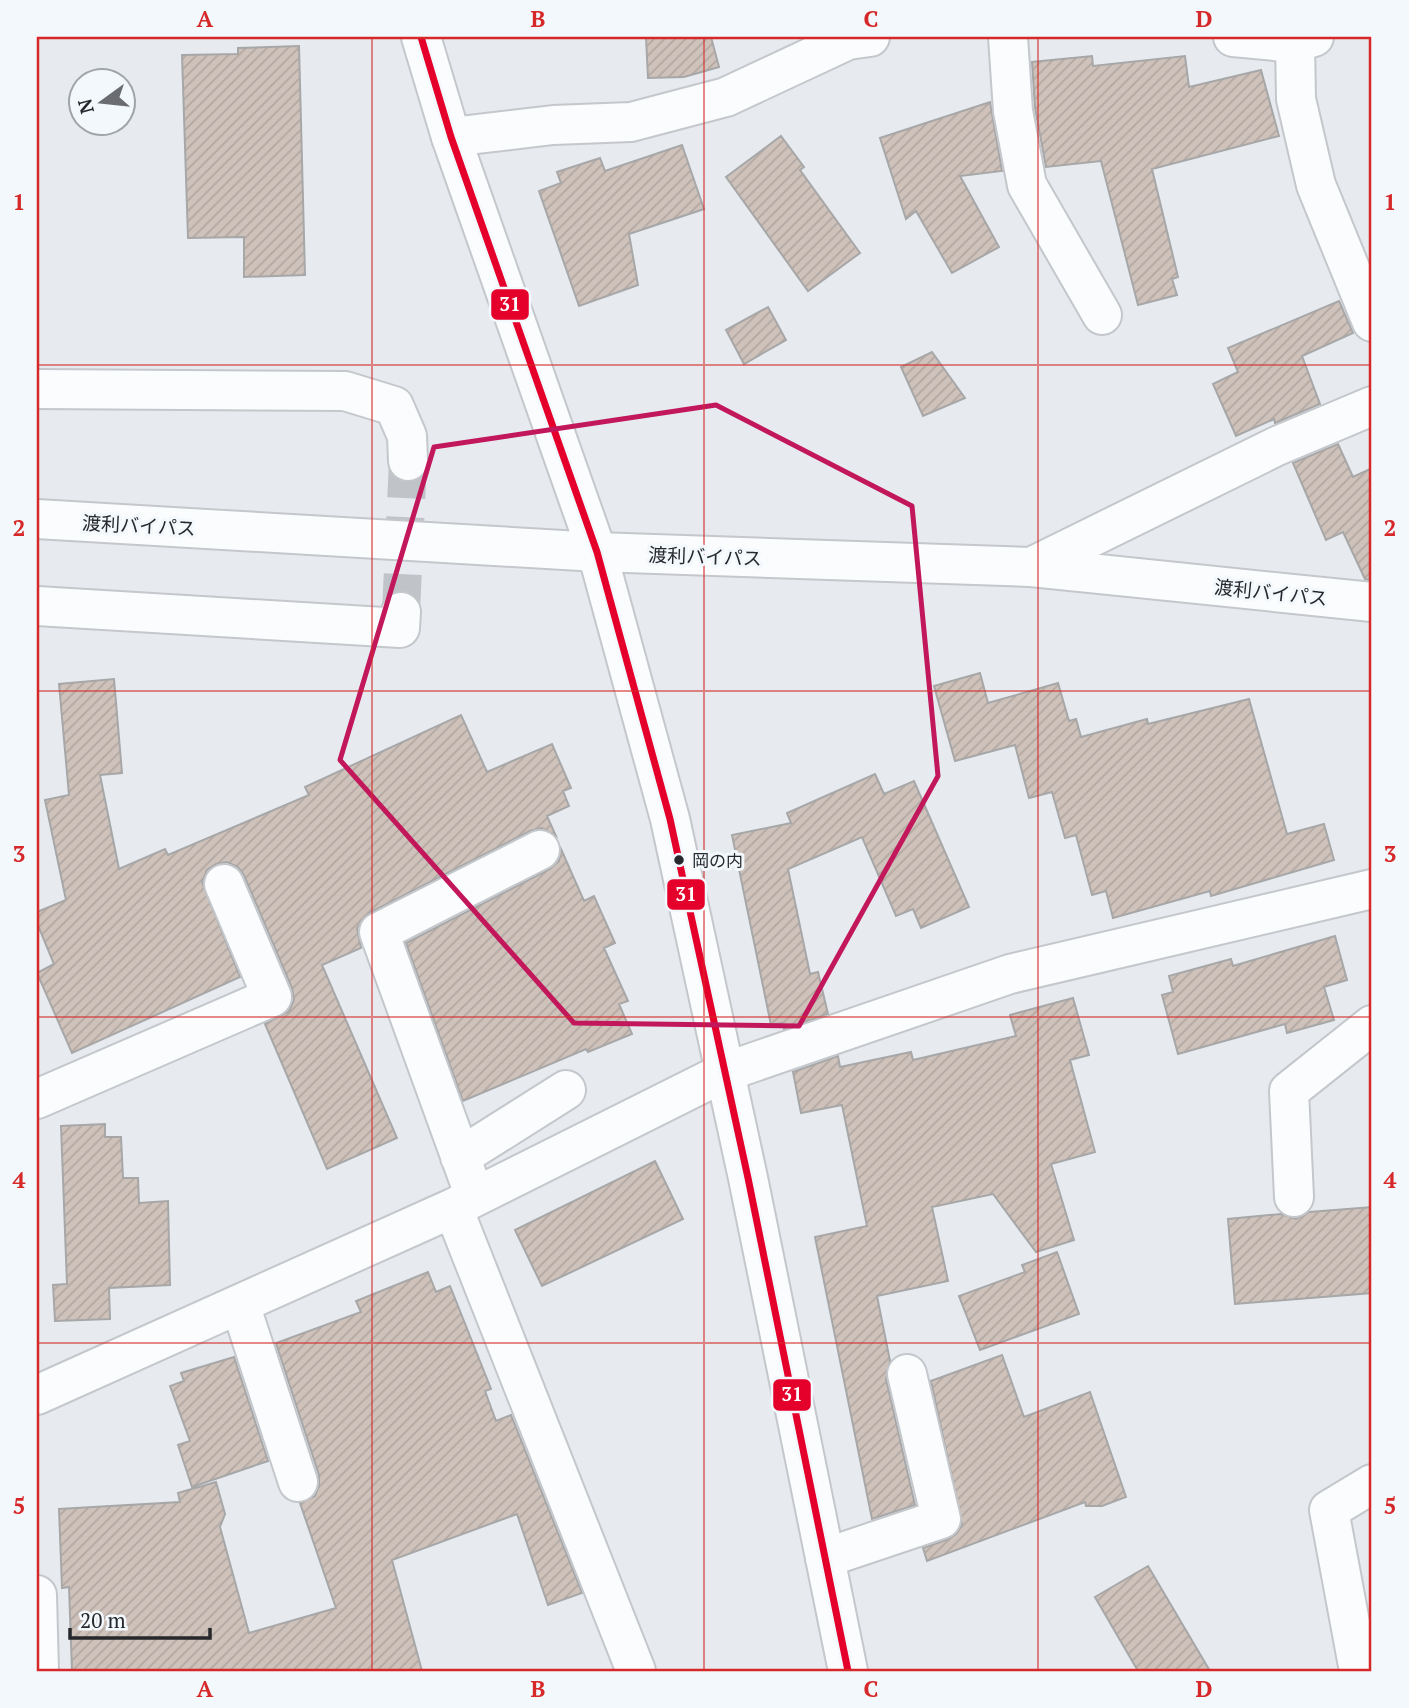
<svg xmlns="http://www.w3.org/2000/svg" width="1409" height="1708" font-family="'PT Serif','Noto Sans JP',serif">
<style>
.building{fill:url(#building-hatch);stroke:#a7a7a8;stroke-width:2}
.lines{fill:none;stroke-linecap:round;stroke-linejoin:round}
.street-tunnel{stroke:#c0c4c9;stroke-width:38;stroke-dasharray:38 19;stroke-linecap:butt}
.street-casing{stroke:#c4c7cb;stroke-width:42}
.secondary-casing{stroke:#c4c7cb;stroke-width:42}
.highway-casing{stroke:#c4c7cb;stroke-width:42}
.street{stroke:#fbfcfd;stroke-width:38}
.secondary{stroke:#fbfcfd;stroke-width:38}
.highway{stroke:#fbfcfd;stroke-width:38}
.bus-1-casing{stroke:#f3f8fd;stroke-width:12}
.bus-1{stroke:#e4002b;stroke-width:7}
.marked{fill:none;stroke:#c2185b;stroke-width:5;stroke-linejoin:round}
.grid{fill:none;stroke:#d62828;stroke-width:2;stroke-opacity:0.55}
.bus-dot{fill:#26282c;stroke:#f3f8fd;stroke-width:2.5}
.labels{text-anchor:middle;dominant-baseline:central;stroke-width:6;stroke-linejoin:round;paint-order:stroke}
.bus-label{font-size:17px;fill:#26282c;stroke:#f3f8fd;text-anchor:start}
.street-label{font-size:19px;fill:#26282c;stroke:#f3f8fd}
.line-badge{stroke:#f3f8fd;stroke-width:2.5}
.badge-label{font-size:19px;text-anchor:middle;font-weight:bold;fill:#fff}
.neatline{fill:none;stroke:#d62828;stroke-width:2.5}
.grid-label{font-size:23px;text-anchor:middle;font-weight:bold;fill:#d62828}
</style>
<defs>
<pattern id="building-hatch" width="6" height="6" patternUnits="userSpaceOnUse" patternTransform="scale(1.75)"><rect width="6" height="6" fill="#cfc2bb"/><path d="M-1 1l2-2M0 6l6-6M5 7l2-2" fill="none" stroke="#b2a7a1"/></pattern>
</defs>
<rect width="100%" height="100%" fill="#e7ebf0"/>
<!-- building -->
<path class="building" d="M646,37H711L719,67L684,77L648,78Z
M299,46L305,275L244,277V237L188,238L182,55L238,54V48Z
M1092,56L1093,66L1185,56L1189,87L1261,70L1279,136L1152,169L1178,277L1172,279L1177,295L1138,305L1101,161L1046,167L1035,108L1032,62Z
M990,102L1002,171L960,176L999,247L952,273L916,211L906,219L880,138Z
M781,136L804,167L800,170L860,253L808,291L726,177Z
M682,145L704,209L629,234L638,285L579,306L539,191L561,183L557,172L600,158L605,171Z
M1339,301L1353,333L1302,356L1320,404L1275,423L1274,419L1236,436L1213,384L1238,372L1228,348Z
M768,307L786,340L744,364L726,330Z
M932,352L965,398L923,416L901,367Z
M1338,444L1353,477L1372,468V580L1365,579L1343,532L1326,540L1293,463Z
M980,673L988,703L1058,683L1069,721L1076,719L1081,737L1147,719L1148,724L1249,699L1287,834L1324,824L1334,860L1211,896L1210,891L1113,918L1106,891L1092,895L1076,835L1065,838L1052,792L1029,798L1015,745L955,761L934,686Z
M114,679L122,773L100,775L119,869L165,849L168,855L309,795L305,787L461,715L487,772L552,744L571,788L563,791L569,806L547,816L556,836L542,828L530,831L369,913L357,928L361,948L322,965L397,1138L327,1169L265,1024L289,1011L294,1000L292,988L244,875L238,867L227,862L216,864L207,870L202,882L240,977L72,1053L37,973L54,964L37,923V912L66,900L45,800L69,795L59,684Z
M875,774L884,794L914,781L969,907L921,928L913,909L896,916L862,837L788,869L810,974L818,972L828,1014L784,1029L782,1023L771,1025L732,835L791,823L787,813Z
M561,849L584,901L594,896L615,943L604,948L628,1001L619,1004L632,1034L588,1052L586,1049L463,1101L406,943L550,869L559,861Z
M1335,936L1347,980L1324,987L1334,1020L1287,1033L1285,1024L1178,1054L1162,995L1173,992L1169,976L1231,959L1233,966Z
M1073,998L1089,1055L1070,1060L1095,1152L1051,1164L1074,1240L1036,1252L993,1194L932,1207L948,1281L877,1296L890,1361L886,1379L915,1505L872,1519L815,1237L867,1226L842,1105L801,1113L793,1072L838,1056L840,1067L911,1052L913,1060L1016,1036L1010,1015Z
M105,1124V1137H121L123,1178H138L139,1203L168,1201L170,1285L109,1288L110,1319L55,1321L53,1285L67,1284L61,1126Z
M655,1161L683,1219L542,1286L515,1230Z
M1372,1207V1293L1235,1304L1228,1219L1281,1214L1296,1219L1309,1212Z
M1057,1252L1079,1314L980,1350L959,1296L1025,1272L1022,1265Z
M428,1272L436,1292L450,1286L491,1389L485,1391L496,1421L511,1415L582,1593L548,1605L517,1514L392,1560L422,1671H72L69,1587L62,1588L59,1509L180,1502L178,1493L216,1482L225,1514L220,1527L249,1633L336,1608L300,1503L315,1496L319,1486V1475L276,1343L361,1312L356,1301Z
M1002,1355L1024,1417L1090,1392L1126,1497L1102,1506H1086L1085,1502L927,1561L923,1548L949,1539L957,1533L962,1524L931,1381Z
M234,1357L268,1461L192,1487L178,1445L190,1441L170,1386L184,1381L181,1373Z
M1148,1566L1210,1671H1138L1095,1597Z"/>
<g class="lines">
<!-- street-tunnel -->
<path class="street-tunnel" d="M401,612L408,461"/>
<!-- street casing -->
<g class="street-casing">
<path id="street" d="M1008,37L1013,111L1027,185L1102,315
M1233,37L1295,43
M1314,37L1295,43L1296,99L1316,185L1372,322
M451,137L553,125L631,122L726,97L848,40L870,37
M37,389L345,391L394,406L407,436L408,461
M1031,567L1277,446L1372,406
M37,606L400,628L401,612
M37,1099L272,997L224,884
M460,1157L566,1090
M475,1197L379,932L540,850
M1294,1197L1289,1091L1372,1025
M453,1208L636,1671
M240,1304L298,1482
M37,1395L453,1208L725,1072L1010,974L1372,889
M825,1558L941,1519L907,1374
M37,1595L39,1671
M1359,1671L1329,1510L1372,1484"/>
</g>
<!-- secondary casing -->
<g class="secondary-casing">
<path id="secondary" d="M421,37L451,137L597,552L670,819L748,1178L848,1671"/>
</g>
<!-- highway casing -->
<g class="highway-casing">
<path id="highway" d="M37,519L597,552L1031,567L1372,602"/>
</g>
<!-- street -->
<use href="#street" class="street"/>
<!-- secondary -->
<use href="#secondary" class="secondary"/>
<!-- highway -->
<use href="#highway" class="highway"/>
<!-- bus-1 casing -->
<g class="bus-1-casing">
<path id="bus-1" d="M421,37L451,137L597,552L670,819L748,1178L848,1671"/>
</g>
<!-- bus-1 -->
<use href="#bus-1" class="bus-1"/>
</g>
<!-- marked area -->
<path class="marked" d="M716,405L912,506L938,776L799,1026L574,1023L340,760L434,447Z"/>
<!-- grid -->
<path class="grid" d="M372,37V1671M704,37V1671M1038,37V1671M37,365H1372M37,691H1372M37,1017H1372M37,1343H1372"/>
<!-- markers -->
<circle class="bus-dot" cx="679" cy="860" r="6"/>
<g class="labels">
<!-- bus labels -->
<g class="bus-label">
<text x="692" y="860">岡の内</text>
</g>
<!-- street labels -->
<g class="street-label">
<text transform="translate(139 525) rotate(3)">渡利バイパス</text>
<text transform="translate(705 556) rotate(2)">渡利バイパス</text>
<text transform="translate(1271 592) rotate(6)">渡利バイパス</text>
</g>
</g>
<g class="line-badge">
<rect x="490" y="288" width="40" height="33" rx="7" fill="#e4002b"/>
<rect x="666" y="878" width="40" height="33" rx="7" fill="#e4002b"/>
<rect x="772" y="1378" width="40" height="34" rx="7" fill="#e4002b"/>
</g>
<g class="badge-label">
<text x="510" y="311">31</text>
<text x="686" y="901">31</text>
<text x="792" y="1401">31</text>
</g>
<!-- border -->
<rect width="1409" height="1708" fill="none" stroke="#f3f8fd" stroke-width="77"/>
<!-- north arrow -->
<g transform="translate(102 102) rotate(255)"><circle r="33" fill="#f3f8fd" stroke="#a1a5a9" stroke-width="2"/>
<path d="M0-5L12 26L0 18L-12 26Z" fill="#6a6c71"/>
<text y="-10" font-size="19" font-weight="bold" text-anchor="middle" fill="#26282c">N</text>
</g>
<!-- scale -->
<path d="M70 1628v10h140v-10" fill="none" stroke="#26282c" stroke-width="3.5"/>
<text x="80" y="1628" font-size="21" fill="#26282c" stroke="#f3f8fd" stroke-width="5" paint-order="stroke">20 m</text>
<rect x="38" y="38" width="1332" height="1632" class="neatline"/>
<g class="grid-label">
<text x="205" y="27">A</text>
<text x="538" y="27">B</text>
<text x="871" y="27">C</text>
<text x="1204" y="27">D</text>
<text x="19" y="210">1</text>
<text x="1390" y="210">1</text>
<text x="19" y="536">2</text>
<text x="1390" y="536">2</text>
<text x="19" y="862">3</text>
<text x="1390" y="862">3</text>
<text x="19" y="1188">4</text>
<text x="1390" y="1188">4</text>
<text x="19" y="1514">5</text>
<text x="1390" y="1514">5</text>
<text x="205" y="1697">A</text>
<text x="538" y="1697">B</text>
<text x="871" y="1697">C</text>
<text x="1204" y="1697">D</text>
</g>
</svg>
